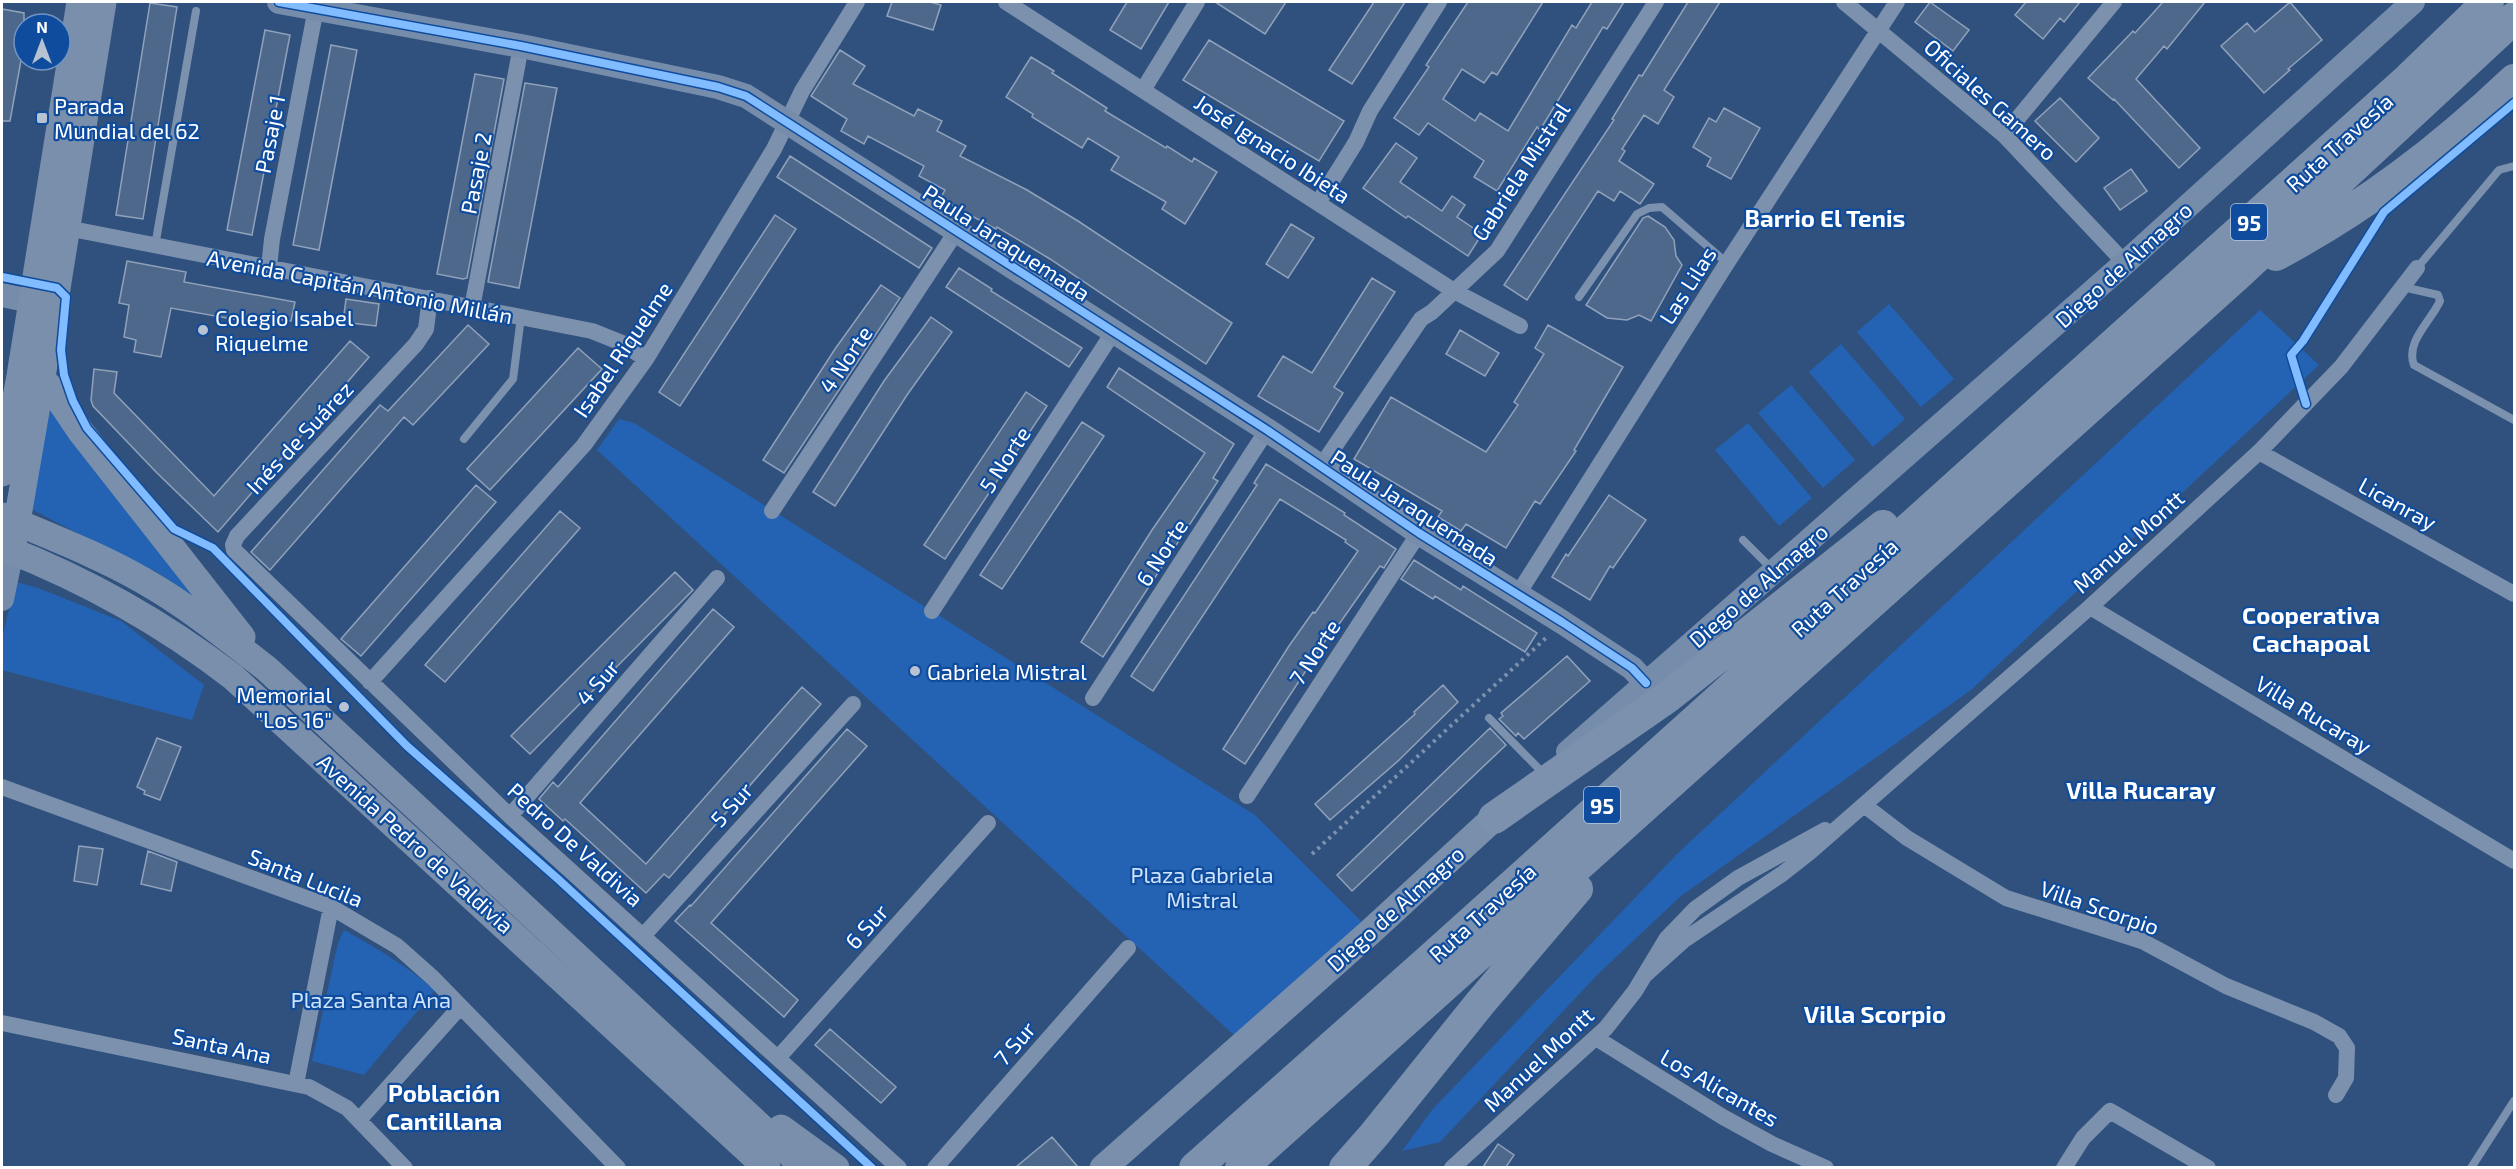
<svg xmlns="http://www.w3.org/2000/svg" width="2516" height="1169" font-family="'Exo 2',sans-serif">
<style>
.green{fill:#2463b3}
.building{fill:#4e688b;stroke:#90a2bb;stroke-width:1.5}
.lines{fill:none;stroke-linecap:round;stroke-linejoin:round}
.path{stroke:#7b91ae;stroke-width:4;stroke-dasharray:3 4.5;stroke-linecap:butt}
.lane{stroke:#7b91ae;stroke-width:8}
.street{stroke:#7b91ae;stroke-width:16}
.secondary{stroke:#768cab;stroke-width:24}
.primary{stroke:#798fac;stroke-width:27}
.highway{stroke:#7b91ad;stroke-width:32}
.cycleway-casing{stroke:#104c9d;stroke-width:11}
.cycleway{stroke:#80bcff;stroke-width:8}
.poi-dot{fill:#b7c2d2;stroke:#104c9d;stroke-width:2}
.labels{text-anchor:middle;dominant-baseline:central;stroke-width:4.5;stroke-linejoin:round;paint-order:stroke}
.shield{fill:#104c9d;stroke:#b7c9e2;stroke-width:1.5}
.shield-label{font-size:21px;font-weight:bold;fill:#fff}
.street-label{font-size:22px;fill:#fff;stroke:#104c9d}
.poi-label{font-size:22px;fill:#fff;stroke:#104c9d;text-anchor:start}
.park-label{font-size:22px;fill:#cee3fe;stroke:#104c9d}
.neighbourhood-label{font-size:24px;font-weight:bold;fill:#fff;stroke:#104c9d}
</style>
<rect width="100%" height="100%" fill="#30517d"/>
<!-- green -->
<path class="green" d="M1889,304L1954,379L1921,407L1857,332Z
M2260,310L2319,365L1971,690L1681,896L1599,973L1440,1142L1402,1151L1432,1110L1677,854Z
M1841,344L1905,419L1873,447L1809,372Z
M1791,385L1855,460L1823,488L1758,413Z
M51,401L194,594H190L155,571L110,550L29,508Z
M619,419L634,423L1255,815L1364,924L1236,1037L597,450Z
M1748,423L1812,498L1779,526L1715,450Z
M16,582L38,588L121,621L204,685L192,720L2,670V638Z
M344,930C376,948 407,966 435,990L364,1075L312,1061L338,943Z"/>
<!-- building -->
<path class="building" d="M892,2H930L941,5L933,30L887,16Z
M1127,2H1169L1141,49L1110,30Z
M1215,2H1286L1265,34Z
M1374,2H1405L1352,84L1329,70Z
M1468,2H1543L1497,75L1492,72L1484,83L1462,69L1443,99L1475,121L1480,113L1508,131L1572,25L1576,28L1592,2H1624L1607,29L1603,27L1540,130L1537,127L1497,191L1474,177L1484,161L1428,123L1419,135L1394,118L1429,67L1426,65Z
M1688,2H1720L1664,90L1674,97L1658,124L1644,115L1622,149L1625,151L1619,161L1654,184L1640,204L1620,191L1614,201L1598,191L1527,300L1504,285L1614,120L1612,119L1639,75L1642,76Z
M1930,2L1969,30L1953,51L1915,22Z
M2026,2H2080L2064,22L2060,18L2043,39L2015,15Z
M2163,2H2205L2167,49L2164,46L2136,79L2200,148L2179,168L2114,99L2113,100L2088,78L2133,31L2135,33Z
M2290,2L2322,40L2288,69L2290,70L2264,93L2221,46L2247,23L2255,32Z
M150,3L177,7L143,219L116,215Z
M2,9L24,13V44L10,121H2Z
M265,30L290,35L252,235L227,230Z
M1209,40L1344,121L1319,161L1183,80Z
M331,45L357,50L319,250L293,245Z
M840,50L865,66L853,84L914,116L918,109L942,121L937,131L966,146L960,156L1027,190L1078,221L1232,323L1206,364L1050,259L997,227L996,229L940,199L945,190L919,176L924,166L868,136L864,144L841,131L847,119L811,96Z
M1031,57L1054,71L1052,73L1107,108L1105,111L1166,148L1167,146L1192,162L1194,158L1217,172L1185,224L1162,209L1166,202L1111,170L1119,157L1088,138L1082,148L1032,117L1033,114L1006,97Z
M475,74L504,79L467,278L463,279L437,274Z
M525,83L557,88L519,288L488,282Z
M2060,98L2099,138L2076,162L2035,121Z
M1724,108L1760,128L1731,179L1707,166L1711,158L1693,147L1709,118L1716,122Z
M1396,143L1417,158L1400,182L1442,211L1452,196L1465,205L1457,217L1482,234L1468,256L1408,216L1406,218L1363,188Z
M790,156L932,248L919,268L777,177Z
M2131,169L2147,191L2120,210L2104,188Z
M775,215L796,229L680,406L659,392Z
M1648,216L1665,227L1674,240L1676,256L1682,265L1651,321L1639,315L1627,320L1607,318L1586,305L1643,218Z
M1291,224L1314,238L1288,278L1266,264Z
M127,261L186,272L184,282L295,302L291,321L276,319L271,326L171,308L161,357L134,352L136,340L124,337L129,305L119,303Z
M959,268L992,289L991,291L1082,348L1069,367L946,287Z
M1372,278L1395,292L1334,387L1343,393L1319,432L1258,396L1283,356L1312,373Z
M881,285L900,298L784,473L763,460L835,349Z
M346,299L379,304L376,326L343,322Z
M931,317L952,332L907,395L835,506L813,492L884,381Z
M468,325L489,344L413,425L404,417L270,570L251,552L380,405L388,411Z
M1548,325L1623,367L1574,450L1576,451L1540,504L1535,501L1506,548L1466,524L1461,531L1438,517L1442,511L1354,459L1391,397L1486,452L1518,405L1514,402L1544,354L1535,348Z
M1460,330L1499,353L1485,376L1446,354Z
M350,341L369,357L218,532L157,473L93,406L91,400L94,369L117,372L114,393L214,496Z
M578,348L602,369L490,490L467,469Z
M1119,368L1234,444L1213,478L1218,481L1103,657L1081,642L1152,530L1205,453L1107,387Z
M1026,392L1047,406L945,559L924,545Z
M1082,422L1104,436L1002,589L980,575Z
M1266,464L1345,513L1344,515L1396,549L1384,568L1380,566L1337,627L1335,626L1245,764L1223,749L1289,646L1313,612L1315,613L1358,551L1345,542L1346,540L1280,499L1153,691L1131,676L1257,485L1254,483Z
M476,485L496,502L361,656L341,639Z
M1609,495L1646,520L1613,568L1610,566L1590,600L1552,577L1566,554L1568,556Z
M560,511L580,528L445,682L425,665Z
M1414,560L1461,590L1463,586L1537,633L1525,652L1435,596L1433,599L1401,579Z
M675,572L693,590L530,754L511,736Z
M713,609L734,627L580,803L646,864L802,687L821,704L669,878L664,874L646,893L565,819L563,821L539,799L553,782L558,787Z
M1567,656L1590,681L1524,739L1518,733L1516,736L1499,719L1503,716L1501,713Z
M1443,685L1458,702L1398,761L1330,820L1315,804L1415,714L1414,712Z
M1490,728L1506,745L1352,891L1337,875Z
M847,729L867,746L711,923L798,1000L784,1017L675,921L690,905L691,906Z
M157,738L181,747L160,800L144,794L145,791L137,787Z
M79,846L103,849L97,885L74,881Z
M148,851L177,862L171,891L141,884Z
M830,1029L896,1087L881,1103L815,1045Z
M1052,1137L1078,1167H1016Z
M1498,1144L1514,1155L1506,1167H1483Z"/>
<g class="lines">
<!-- path -->
<path class="path" d="M1312,854L1547,637"/>
<!-- lane -->
<path class="lane" d="M155,246L196,11
M2417,268L2499,170L2514,166
M2403,287L2438,295L2440,301C2431,321 2405,342 2414,365L2514,420
M1579,297L1637,214L1649,208L1662,207L1727,263
M464,439L513,379L521,317
M1743,540L1774,571
M1489,718L1544,774
M2471,1168L2514,1101"/>
<!-- street -->
<path class="street" d="M1006,2L1454,291L1520,326
M1844,2L2004,135L2125,263
M1143,90L1197,2
M2004,135L2114,2
M1318,203L1356,142L1370,111L1439,2
M67,228L592,331L622,343L646,359
M269,268L272,239L316,8
M430,298L426,329L416,344L237,536L233,545L234,550L510,816L899,1168
M472,308L521,46
M2259,452L2514,594
M1320,468L1421,319L1432,312L1497,251L1656,2
M772,511L956,232
M1518,594L1727,263L1897,2
M2090,607L2514,861
M932,611L1114,331
M370,682L584,445L646,359L774,149L802,91L857,2
M1093,698L1267,430
M2,787L331,907L397,946L433,978L618,1168
M1247,796L1419,533
M1864,805L1907,838L2006,898L2142,941L2226,986L2314,1022L2339,1036L2347,1048L2346,1078L2336,1095
M510,816L717,578
M643,936L853,704
M1645,975L1684,940L1782,874L1810,852L2090,607L2259,452L2341,367L2417,268
M2,1023L309,1087L347,1108L405,1168
M1596,1038L1723,1117L1772,1144L1826,1168
M778,1058L988,823
M296,1084L331,907
M360,1119L460,1007
M935,1168L1128,948
M1452,1168L1606,1028L1635,991L1667,938L1695,909L1738,878L1825,830
M2064,1168L2083,1138L2110,1111L2208,1168"/>
<!-- secondary -->
<path class="secondary" d="M279,2L521,46L718,87L746,96L1267,430L1419,533L1562,622L1632,668L1646,683
M2,295L49,305
M2,599L12,551
M1568,752L2125,263L2413,2"/>
<!-- primary -->
<path class="primary" d="M29,377L41,379L52,389L81,432L242,637
M2,473L20,376L80,2
M2,516C49,536 99,555 144,581C188,606 227,638 267,669L805,1168
M14,539L54,307L103,2
M2,547C84,579 163,623 233,677L767,1168
M781,1128L836,1168
M1103,1168L1369,933L1494,818"/>
<!-- highway -->
<path class="highway" d="M2276,255C2367,206 2440,150 2514,80
M1494,818L1669,696L1883,526
M1195,1168L1427,962L2405,82L2488,2
M1241,1168L2236,276L2514,18
M1345,1168L1374,1135L1481,1002L1577,889"/>
<!-- cycleway casing -->
<g class="cycleway-casing">
<path id="cycleway" d="M279,2L521,46L718,87L746,96L1267,430L1419,533L1562,622L1632,668L1646,683
M2,277L57,288L66,297L61,350L64,375L73,401L87,428L174,529L213,548L407,746L558,879L872,1168
M2306,404L2291,355L2303,341L2384,212L2514,103"/>
</g>
<!-- cycleway -->
<use href="#cycleway" class="cycleway"/>
</g>
<!-- markers -->
<g class="poi-dot">
<rect x="36" y="112" width="12" height="12" rx="3"/>
<circle cx="203" cy="330" r="6"/>
<circle cx="915" cy="671" r="6"/>
<circle cx="344" cy="707" r="6"/>
</g>
<g class="labels">
<!-- shield labels -->
<g class="shield">
<rect x="2231" y="204" width="36" height="36" rx="4.5"/>
<rect x="1584" y="787" width="36" height="36" rx="4.5"/>
</g>
<g class="shield-label">
<text x="2249" y="222">95</text>
<text x="1602" y="805">95</text>
</g>
<!-- street labels -->
<g class="street-label">
<text transform="translate(1991 99) rotate(42)">Oficiales Gamero</text>
<text transform="translate(269 134) rotate(-79)">Pasaje 1</text>
<text transform="translate(2339 142) rotate(-42)">Ruta Travesía</text>
<text transform="translate(1273 148) rotate(33)">José Ignacio Ibieta</text>
<text transform="translate(1520 171) rotate(-57)">Gabriela Mistral</text>
<text transform="translate(475 173) rotate(-79)">Pasaje 2</text>
<text transform="translate(1007 242) rotate(33)">Paula Jaraquemada</text>
<text transform="translate(2123 264) rotate(-42)">Diego de Almagro</text>
<text transform="translate(1687 285) rotate(-58)">Las Lilas</text>
<text transform="translate(360 286) rotate(11)">Avenida Capitán Antonio Millán</text>
<text transform="translate(622 349) rotate(-56)">Isabel Riquelme</text>
<text transform="translate(845 359) rotate(-56)">4 Norte</text>
<text transform="translate(299 437) rotate(-47)">Inés de Suárez</text>
<text transform="translate(1004 459) rotate(-57)">5 Norte</text>
<text transform="translate(2398 503) rotate(29)">Licanray</text>
<text transform="translate(1415 507) rotate(33)">Paula Jaraquemada</text>
<text transform="translate(2128 541) rotate(-42)">Manuel Montt</text>
<text transform="translate(1161 552) rotate(-57)">6 Norte</text>
<text transform="translate(1758 585) rotate(-41)">Diego de Almagro</text>
<text transform="translate(1844 587) rotate(-42)">Ruta Travesía</text>
<text transform="translate(1314 652) rotate(-57)">7 Norte</text>
<text transform="translate(597 682) rotate(-49)">4 Sur</text>
<text transform="translate(2314 714) rotate(31)">Villa Rucaray</text>
<text transform="translate(731 804) rotate(-48)">5 Sur</text>
<text transform="translate(416 843) rotate(42)">Avenida Pedro de Valdivia</text>
<text transform="translate(576 844) rotate(42)">Pedro De Valdivia</text>
<text transform="translate(306 877) rotate(22)">Santa Lucila</text>
<text transform="translate(2100 907) rotate(19)">Villa Scorpio</text>
<text transform="translate(1395 908) rotate(-42)">Diego de Almagro</text>
<text transform="translate(1482 912) rotate(-42)">Ruta Travesía</text>
<text transform="translate(866 926) rotate(-48)">6 Sur</text>
<text transform="translate(1014 1043) rotate(-49)">7 Sur</text>
<text transform="translate(222 1045) rotate(12)">Santa Ana</text>
<text transform="translate(1538 1059) rotate(-43)">Manuel Montt</text>
<text transform="translate(1720 1087) rotate(30)">Los Alicantes</text>
</g>
<!-- poi labels -->
<g class="poi-label">
<text x="54" y="105">Parada<tspan x="54" dy="25">Mundial del 62</tspan></text>
<text x="215" y="317">Colegio Isabel<tspan x="215" dy="25">Riquelme</tspan></text>
<text x="927" y="671">Gabriela Mistral</text>
<text x="332" y="694" text-anchor="end">Memorial<tspan x="332" dy="25">"Los 16"</tspan></text>
</g>
<!-- park labels -->
<g class="park-label">
<text x="1202" y="874">Plaza Gabriela<tspan x="1202" dy="25">Mistral</tspan></text>
<text x="371" y="999">Plaza Santa Ana</text>
</g>
<!-- neighbourhood labels -->
<g class="neighbourhood-label">
<text x="1825" y="217">Barrio El Tenis</text>
<text x="2311" y="614">Cooperativa<tspan x="2311" dy="28">Cachapoal</tspan></text>
<text x="2141" y="789">Villa Rucaray</text>
<text x="1875" y="1013">Villa Scorpio</text>
<text x="444" y="1092">Población<tspan x="444" dy="28">Cantillana</tspan></text>
</g>
</g>
<!-- border -->
<rect width="2516" height="1169" fill="none" stroke="#ffffff" stroke-width="6"/>
<!-- north arrow -->
<g transform="translate(42 42)"><circle r="28" fill="#104c9d" stroke="#7094c4" stroke-width="1.5"/>
<path d="M0-4.5L10 22L0 15L-10 22Z" fill="#b7c2d2"/>
<text y="-9" font-size="16" font-weight="bold" text-anchor="middle" fill="#ffffff">N</text>
</g>
</svg>
